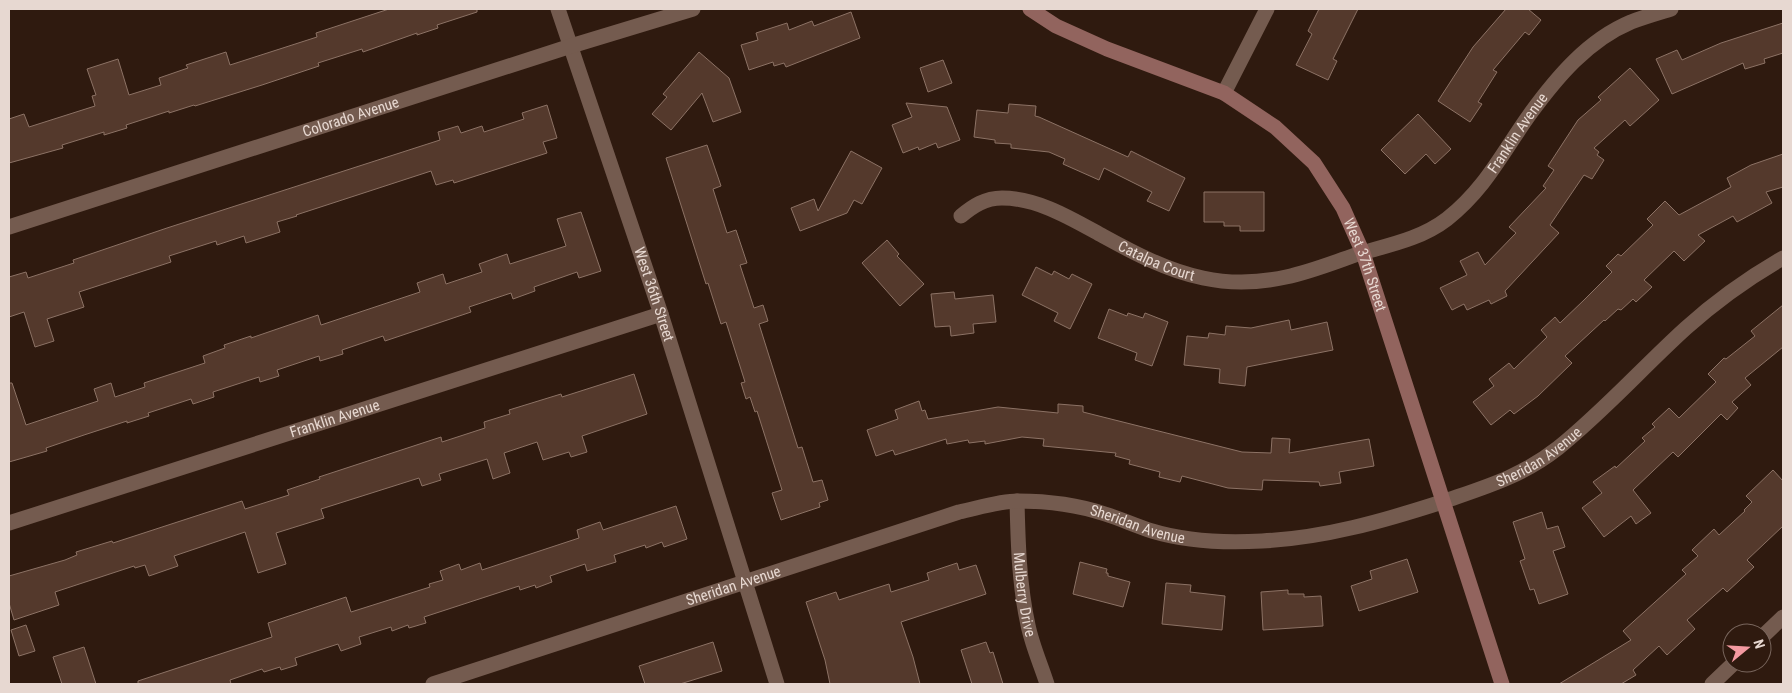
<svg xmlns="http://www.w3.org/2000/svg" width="1792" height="693" font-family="'Roboto Condensed',sans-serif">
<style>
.building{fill:#54392c;stroke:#8c7265}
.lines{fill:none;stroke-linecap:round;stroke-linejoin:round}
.street{stroke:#745b4f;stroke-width:15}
.secondary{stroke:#92645e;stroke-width:15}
.labels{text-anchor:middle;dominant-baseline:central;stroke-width:4;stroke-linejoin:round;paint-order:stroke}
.street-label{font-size:15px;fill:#e7d8d1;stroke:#2f1a0f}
</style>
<rect width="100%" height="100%" fill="#2f1a0f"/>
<!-- building -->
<path class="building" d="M389,9H477V12L437,25L438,28L417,35V33L363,52L362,49L318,63L319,66L262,85L195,106L194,105L169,113V111L126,125L127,128L104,135V132L62,145L63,148L9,163V119L24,114L29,127L95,106L92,96L96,95L87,69L118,59L129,95L161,85L159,78L188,68L186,65L226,52L230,65L317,37L316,33Z
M1319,9H1358L1333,59L1337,61L1328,80L1296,65L1312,34L1308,31Z
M1506,9H1528L1541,20L1529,35L1525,32L1493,70L1497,72L1478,102L1482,104L1470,122L1438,101L1473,47Z
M851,12L860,38L786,67L784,63L774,66L773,62L749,70L741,45L758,40L756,33L787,23L789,30L812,21L814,26Z
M1783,23V53L1764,59L1765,63L1745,69L1743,63L1672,94L1656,59L1677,50L1682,60L1721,43Z
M699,52L729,78L741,112L713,122L702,93L671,130L652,114L667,97L663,94Z
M943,60L952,83L928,92L920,68Z
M1630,68L1659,100L1630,126L1625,120L1594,148L1599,152L1597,155L1604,160L1592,179L1584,175L1550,225L1559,233L1505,291L1507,296L1491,304L1489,300L1467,310L1464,304L1452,310L1440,288L1467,275L1460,261L1478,252L1485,265L1516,233L1509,227L1546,188L1543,186L1554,170L1548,166L1578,120L1601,100L1598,97Z
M906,103L947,107L960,140L938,148L936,143L919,150L918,147L903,153L892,125L912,117Z
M1009,104L1036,106L1035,116L1039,117L1128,157L1131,151L1185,178L1169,211L1147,201L1152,192L1104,168L1099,180L1063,164L1065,159L1049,152L1011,148V144L995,143V140L974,137L977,110L1008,113Z
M547,105L557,138L543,142L547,153L454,183L453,180L436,185L431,171L296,215L297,216L277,222L280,232L246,243L244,236L217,245L216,241L169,256L171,262L79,292L84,307L47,319L54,341L35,347L24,312L9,317V277L26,272L28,278L74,263L73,260L167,228L440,140L438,132L458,126L461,133L482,126L484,132L524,119L522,113Z
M1418,114L1451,149L1435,164L1426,154L1405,174L1381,150Z
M707,145L721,186L713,189L727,233L736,230L747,263L740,265L754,308L763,305L768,321L759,324L798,448L802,447L813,482L822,480L828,500L819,503L820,507L781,520L772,493L782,490L757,411L755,412L750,397L746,399L741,383L745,382L726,322L721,324L708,283L706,284L666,158Z
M851,151L882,168L862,204L854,200L847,213L800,231L791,208L814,199L818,211Z
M1783,154V187L1766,192L1772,203L1737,222L1733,216L1698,235L1705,241L1684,261L1674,251L1644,280L1652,287L1636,302L1633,299L1621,310L1618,309L1605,321L1604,320L1565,356L1572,363L1538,396L1514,414L1510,410L1491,425L1473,402L1494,386L1489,379L1509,363L1514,369L1547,337L1541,330L1555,317L1560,323L1584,300L1612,272L1606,266L1618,254L1621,256L1653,225L1647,219L1665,201L1679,215L1731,187L1727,178L1751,165Z
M1204,192H1264V231H1240V226H1224V222H1204Z
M581,212L601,271L579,278L577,272L534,287L535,291L513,299L511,293L469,307L471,312L385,341L383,336L342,350L343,354L320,361L319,356L277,370L279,376L260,382L259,377L213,392L214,397L193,404L191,399L148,413L149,416L127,423V421L84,435L46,448L47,451L9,462V383H12L26,425L98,401L94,389L111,383L115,397L145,387L144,383L205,363L203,356L225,348L224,345L251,336V338L318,315L321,325L420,292L417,283L443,274L446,284L482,272L479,264L507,254L510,264L566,246L557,219Z
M887,240L899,254L897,256L924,284L900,306L862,263Z
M1036,267L1052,275L1054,271L1069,279L1072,274L1092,284L1070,329L1054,321L1058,313L1022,295Z
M954,292L955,299L993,295L996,322L973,324L974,333L951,336L950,326L935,327L931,294Z
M1783,305V347L1745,378L1751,385L1732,402L1738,408L1727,420L1721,414L1678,457L1673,452L1633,490L1651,513L1636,524L1631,516L1604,537L1582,508L1602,493L1593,482L1615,466L1616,468L1645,441L1642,438L1655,427L1652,424L1669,408L1679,418L1716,382L1708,374L1724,358L1726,359L1755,336L1751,331Z
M1109,309L1127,316L1128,313L1143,318L1145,313L1168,322L1152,366L1135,360L1137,353L1098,338Z
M1289,320L1291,330L1327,322L1333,350L1247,367L1245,386L1219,383L1220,369L1184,365L1187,336L1208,338L1209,333L1225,335L1226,326L1251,328Z
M634,374L647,414L582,436L587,452L571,457L569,452L543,460L537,442L504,453L510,473L493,479L487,459L439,474L441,480L422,486L419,478L321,509L324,518L276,533L286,564L258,573L245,532L174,556L178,566L149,576L145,565L135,568L134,566L55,592L59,605L14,620L9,603V576L65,560L77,555L76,552L112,541L113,543L242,501L245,509L289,495L287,490L320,479L319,477L441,437L442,442L485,428L484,422L510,414L509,410L561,394L562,397Z
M919,401L922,411L925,410L928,419L998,407L1058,413V404L1083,406V412L1242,452L1271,453L1272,438L1290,439L1289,453L1369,439L1374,466L1339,472L1341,483L1320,486L1319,482L1263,480L1262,490L1228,488L1182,476L1180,482L1159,477L1160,472L1129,464L1130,460L1115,456L1116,453L1043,446L1044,439L1022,437L985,444V441L969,443L968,440L947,444L946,439L895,455L893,450L876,456L867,430L898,419L895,410Z
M1773,470L1783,481V526L1747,560L1754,567L1727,592L1723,588L1687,620L1695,629L1667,655L1659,646L1633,670L1636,675L1621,684H1559L1631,640L1623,631L1686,574L1682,570L1698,556L1692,550L1714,529L1719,535L1745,511L1744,510L1752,502L1746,496Z
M676,506L687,539L664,547L662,542L646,548L645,545L614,555L616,562L587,571L585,564L550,576L552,582L536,588L535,585L520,590L519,586L424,617L426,623L409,628L408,625L392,631L391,627L359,637L361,644L341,651L338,644L295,658L297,665L281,670L280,667L264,672L262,669L230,680L231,684H138V681L272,637L268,623L346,597L351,612L430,587L429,584L443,580L440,571L459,564L461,570L480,563L482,570L579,538L577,530L600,522L603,530Z
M1542,512L1547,529L1558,526L1565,547L1553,551L1568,594L1539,604L1534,589L1530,590L1520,561L1525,559L1513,522Z
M1407,559L1418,592L1359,611L1351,586L1372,579L1370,571Z
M1080,562L1107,569L1106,573H1108V576L1130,582L1123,607L1073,594Z
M957,563L959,570L976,565L986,594L901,622L913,657L920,684H830L825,660L806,602L836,592L839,600L889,584L891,592L929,580L927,573Z
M1166,583L1191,585L1190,592L1225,596L1222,630L1162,624Z
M1288,590V594H1304V597L1321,596L1323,626L1263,630L1261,592Z
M26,625L35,651L19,656L11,630Z
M713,642L722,671L680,684H645L639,666Z
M986,642L990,653L993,652L1003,684H972L961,650Z
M84,647L96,684H62L53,657Z"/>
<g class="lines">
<!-- street -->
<g class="street">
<path id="s1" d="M558,9L661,314L777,684"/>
<path d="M1224,93L1267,9"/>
<path id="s2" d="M961,216C973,206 985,198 1002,198C1038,198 1072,219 1103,236C1134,253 1168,271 1203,278C1231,284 1259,283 1286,277C1310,272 1335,262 1358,254C1389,245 1421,239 1447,219C1486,188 1502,153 1530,114C1557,77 1588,40 1631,22C1644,17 1658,13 1671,9"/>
<path id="s3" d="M9,227L571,46L693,9"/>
<path id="s4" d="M1017,501C1018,542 1019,584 1028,625C1032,645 1041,665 1047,684"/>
<path id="s5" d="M9,523L661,314"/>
<path d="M1762,637L1783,617"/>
<path id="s6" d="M433,684L959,512C978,508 999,501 1018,501C1046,501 1078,505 1105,514C1121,519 1136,526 1152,531C1188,542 1226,543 1262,541C1324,538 1383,521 1442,502C1485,487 1521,477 1558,448C1604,411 1643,367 1686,328C1716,301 1748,278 1783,258"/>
<path d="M1712,684L1734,663"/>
</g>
<!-- secondary -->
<path class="secondary" id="s7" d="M1030,9L1056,26L1107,49L1224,93L1275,127L1314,163L1343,208L1363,253L1502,684"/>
</g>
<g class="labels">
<!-- street labels -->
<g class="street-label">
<text stroke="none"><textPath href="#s3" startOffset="359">Colorado Avenue</textPath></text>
<text stroke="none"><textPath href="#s2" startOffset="631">Franklin Avenue</textPath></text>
<text stroke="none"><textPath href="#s2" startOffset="214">Catalpa Court</textPath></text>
<text stroke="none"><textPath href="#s7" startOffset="441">West 37th Street</textPath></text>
<text stroke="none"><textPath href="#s1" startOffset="301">West 36th Street</textPath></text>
<text stroke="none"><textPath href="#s5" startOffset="342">Franklin Avenue</textPath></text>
<text stroke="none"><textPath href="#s6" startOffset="1155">Sheridan Avenue</textPath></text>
<text stroke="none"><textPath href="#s6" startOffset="736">Sheridan Avenue</textPath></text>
<text stroke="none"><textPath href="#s6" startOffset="316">Sheridan Avenue</textPath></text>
<text stroke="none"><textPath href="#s4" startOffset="94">Mulberry Drive</textPath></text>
</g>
</g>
<!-- border -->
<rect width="1792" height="693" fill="none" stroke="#e7d8d1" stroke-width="20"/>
<!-- north arrow -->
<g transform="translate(1747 648) rotate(72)"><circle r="24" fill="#2f1a0f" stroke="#79665d"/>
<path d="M0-4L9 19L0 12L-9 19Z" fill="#f49aa1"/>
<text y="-8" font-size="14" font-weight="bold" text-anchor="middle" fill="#e7d8d1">N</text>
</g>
</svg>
